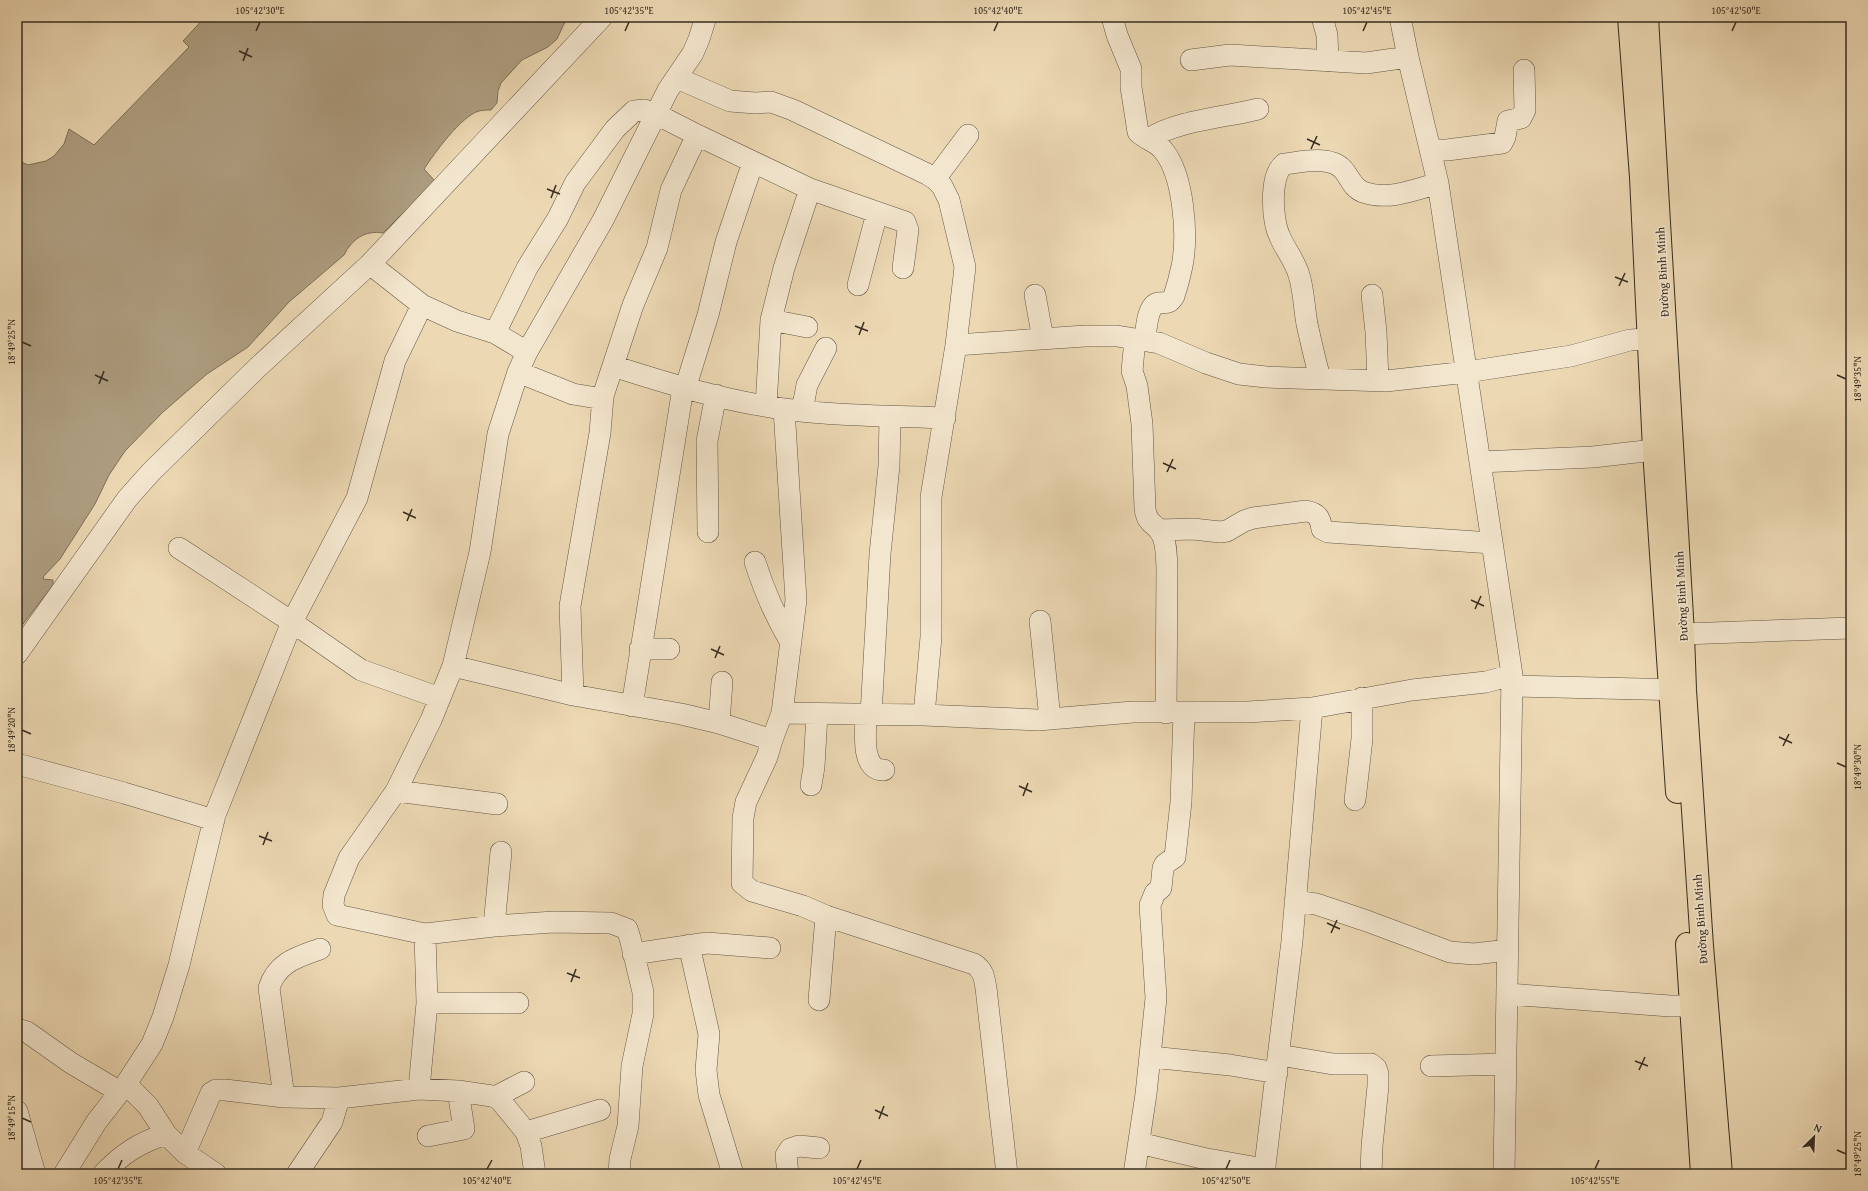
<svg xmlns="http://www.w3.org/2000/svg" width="1868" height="1191" font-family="'Gentium Book Plus',serif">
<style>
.water{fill:#ae9e81;stroke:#7e705a}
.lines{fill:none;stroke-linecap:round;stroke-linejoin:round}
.minor-casing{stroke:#645745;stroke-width:22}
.major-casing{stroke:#362c20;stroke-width:24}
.minor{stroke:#f3e6ce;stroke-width:21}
.major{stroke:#ecd8b3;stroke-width:22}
.ticks{fill:none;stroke:#362c20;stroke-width:1.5}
.labels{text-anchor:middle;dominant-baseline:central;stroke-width:3.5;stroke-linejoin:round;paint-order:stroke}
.street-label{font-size:12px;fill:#362c20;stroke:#f3e6ce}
.neatline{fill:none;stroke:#362c20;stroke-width:1.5}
.ticks-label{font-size:10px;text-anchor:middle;fill:#362c20}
</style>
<rect width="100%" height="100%" fill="#ecd8b3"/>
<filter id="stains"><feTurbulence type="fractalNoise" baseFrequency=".005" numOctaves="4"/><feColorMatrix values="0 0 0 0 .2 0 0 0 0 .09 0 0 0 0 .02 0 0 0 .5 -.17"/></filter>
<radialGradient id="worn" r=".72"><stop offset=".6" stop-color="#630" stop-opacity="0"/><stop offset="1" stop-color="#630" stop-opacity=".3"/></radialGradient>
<!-- water -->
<path class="water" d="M205,17H569L564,24L557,39L548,47L522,60L501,83L498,91L497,103L491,110C487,110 483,110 479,111C461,116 434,154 424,169L435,181L383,233C365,230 352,239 344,255L289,302L248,347L207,374L163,412L125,451L109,475L95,504L60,559L44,576L43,579L53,580V585L17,632V160L28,165L46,161L54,156L64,144L69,129L94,145L189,47L183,41Z"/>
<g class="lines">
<!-- minor casing -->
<g class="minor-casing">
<path id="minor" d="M1112,17L1117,35L1131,69V87L1138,132C1146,140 1156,141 1163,150C1184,175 1188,236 1182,266C1180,276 1177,287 1174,296C1169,305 1166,302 1158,303C1147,305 1146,331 1145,340
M1322,17L1327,35L1328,61
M1400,17L1408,57L1438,183L1512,675L1504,1174
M1191,60L1230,55L1366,63L1408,57
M677,78L730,101L755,103L771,102L793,110L927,174L935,179L942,186L949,200L965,267L956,345L931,497V637L924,715
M1149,139C1174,121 1227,117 1258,109
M1430,150H1447L1502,143L1505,137L1508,121L1521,118L1525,110L1524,70
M935,179L968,135
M370,264L422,305L457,321L495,333L527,352
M858,285L877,213
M1035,295L1043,339
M1372,295L1376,332L1378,380
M771,320L807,327
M495,333L527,268L558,218L575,183L615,129L634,111L645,110L656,114L697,135L810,189L905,222L908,230L903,268
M1135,339L1132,371L1137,386L1142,424L1145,509C1148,527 1156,522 1162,535C1167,544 1166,557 1167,567L1166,713
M956,345L1085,336H1117L1159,343L1206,363L1239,374L1266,377L1386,381L1467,372L1571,356L1630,340L1648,339
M613,366C669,384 725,401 784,409C837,416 891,416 945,418
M518,372L573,394L603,399
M1320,378C1315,360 1311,342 1307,324C1304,308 1304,291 1299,275C1294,259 1286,251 1280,237C1272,221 1269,176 1284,164C1302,162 1333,154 1345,172C1351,180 1353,188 1363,192C1387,201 1415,190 1438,183
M685,389L708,315L726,242L753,162
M766,406L771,320L784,268L810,189
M802,411L807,385L826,348
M1480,462L1593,457L1654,450
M1159,530L1193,529L1220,532L1227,531L1244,521L1253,518L1306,511C1318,513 1320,518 1322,529L1328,532L1492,543
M708,532L707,441L716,395
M179,548L292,622L361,670L440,698
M755,562C764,590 775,616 790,641
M1040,621L1050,719
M1683,634L1851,628
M640,649H669
M17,654L127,499L151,472L258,367L370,264L602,17
M453,666L573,695L681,714L719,723L772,740L782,713L924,715L1038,720L1133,712H1248L1312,708L1412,690L1486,682L1512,675
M1512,686L1685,690
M573,695L570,606L600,433L603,396L633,305L657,248L671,190L697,135
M632,706L683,388
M782,713L796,600L784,409
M866,715C866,730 860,771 884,770
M871,715L880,554L889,466L890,418
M719,723L722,682
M772,740L767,757L746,802L743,818L742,883L752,891L803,906L826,916L974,964C983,970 984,976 986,988L1007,1174
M17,764L124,793L214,820
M811,785L814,767L817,714
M396,791L497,804
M1355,800L1362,739V698
M1295,901L1316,904L1367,921L1450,952L1474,954L1508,950
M494,926L501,852
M689,945L709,1034L706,1070L709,1095L733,1174
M633,954L707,943L770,948
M1507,994L1670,1006H1707
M819,1000L826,916
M427,1003H518
M17,1029L27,1032L71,1063L120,1092
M1279,1055L1333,1064H1371L1376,1068L1378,1074V1086L1372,1146L1371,1174
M1151,1057L1230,1065L1277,1073
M1431,1066L1506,1064
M126,1084L148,1106L166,1134L185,1153L216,1174
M419,1089L427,1003L425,934
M284,1097L269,988C277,962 298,957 320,949
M495,1097L524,1082
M17,1111L35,1174
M526,1132L600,1110
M428,1136L464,1129L458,1091
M1139,1143L1202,1158L1264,1169
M185,1153L211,1093L216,1090H225L284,1097L339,1098L419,1089L458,1091L492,1096L499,1099L526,1132L531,1146L535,1174
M64,1174L97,1121L126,1084L152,1044L163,1017L179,965L215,815L292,622L357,498L395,361L422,305
M103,1174C123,1153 139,1143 166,1134
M297,1174L332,1122L339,1098
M619,1174L620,1159L628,1126L632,1066L643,1014V992L630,938L627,929L611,923L554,922L494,926L425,934L337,915L333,905L334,895L349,858L396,791L431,720L453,666L480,552L498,434L518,372L527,352L603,220L668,90L693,53L699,39L706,17
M788,1174L786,1155L790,1149L799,1146L819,1148
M1134,1174L1146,1094L1156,998L1150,905L1155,893L1161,888L1163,868L1165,864L1175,857L1181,802L1184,713
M1264,1174L1292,941L1312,708"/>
</g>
<!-- major casing -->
<g class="major-casing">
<path id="major" d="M1629,17L1641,177L1654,450L1677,792
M1647,17L1683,634L1685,690L1702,946L1721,1174
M1687,944L1702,1174"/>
</g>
<!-- minor -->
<use href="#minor" class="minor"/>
<!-- major -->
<use href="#major" class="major"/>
</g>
<!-- ticks -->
<path class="ticks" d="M256,31L260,22M625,31L629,22M994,31L998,22M1363,31L1367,22M1732,31L1736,22M239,51L252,57M243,61L248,48M1307,139L1320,145M1311,149L1317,136M547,189L560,194M551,198L556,185M1615,277L1628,282M1619,286L1625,273M855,326L868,331M859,335L864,322M22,342L31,346M95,375L108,381M1837,375L1846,379M99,384L104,371M1163,463L1176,469M1167,472L1173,459M403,512L416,518M407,521L412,509M1471,600L1484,606M1475,609L1481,596M711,649L724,655M715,658L720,646M22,730L31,734M1779,737L1792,743M1783,746L1789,734M1837,763L1846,767M1019,786L1032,792M1023,796L1028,783M259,836L272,841M263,845L268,832M1327,923L1340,929M1331,933L1337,920M567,973L580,978M571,982L576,969M1635,1061L1648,1066M1639,1070L1645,1057M875,1110L888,1116M22,1118L31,1122M879,1119L884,1106M1837,1150L1846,1154M118,1169L122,1160M487,1169L492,1160M857,1169L861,1160M1226,1169L1230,1160M1595,1169L1599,1160"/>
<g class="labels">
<!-- street labels -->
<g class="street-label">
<text transform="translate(1662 272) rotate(-93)">Đường Binh Minh</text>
<text transform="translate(1681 596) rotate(-93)">Đường Binh Minh</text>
<text transform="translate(1700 919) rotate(-94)">Đường Binh Minh</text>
</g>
</g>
<!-- margin -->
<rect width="1868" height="1191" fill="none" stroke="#ecd8b3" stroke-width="44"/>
<!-- north arrow -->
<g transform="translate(1814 1137) rotate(24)" stroke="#f3e6ce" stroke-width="3" paint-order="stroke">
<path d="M0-3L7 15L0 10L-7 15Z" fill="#362c20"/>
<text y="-6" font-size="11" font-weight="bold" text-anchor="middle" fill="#362c20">N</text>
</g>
<rect x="22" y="22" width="1824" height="1147" class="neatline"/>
<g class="ticks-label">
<text x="260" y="14">105°42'30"E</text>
<text x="629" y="14">105°42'35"E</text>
<text x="998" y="14">105°42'40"E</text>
<text x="1367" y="14">105°42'45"E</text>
<text x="1736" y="14">105°42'50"E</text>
<text transform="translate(11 342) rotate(-90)" y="4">18°49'25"N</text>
<text transform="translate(1857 379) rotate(-90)" y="4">18°49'35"N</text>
<text transform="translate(11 730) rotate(-90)" y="4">18°49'20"N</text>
<text transform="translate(1857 767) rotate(-90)" y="4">18°49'30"N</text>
<text transform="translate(11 1118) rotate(-90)" y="4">18°49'15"N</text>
<text transform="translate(1857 1154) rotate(-90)" y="4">18°49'25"N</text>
<text x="118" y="1184">105°42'35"E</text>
<text x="487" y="1184">105°42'40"E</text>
<text x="857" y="1184">105°42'45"E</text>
<text x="1226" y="1184">105°42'50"E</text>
<text x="1595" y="1184">105°42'55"E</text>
</g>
<rect width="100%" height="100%" filter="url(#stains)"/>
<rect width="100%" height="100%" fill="url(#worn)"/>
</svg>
